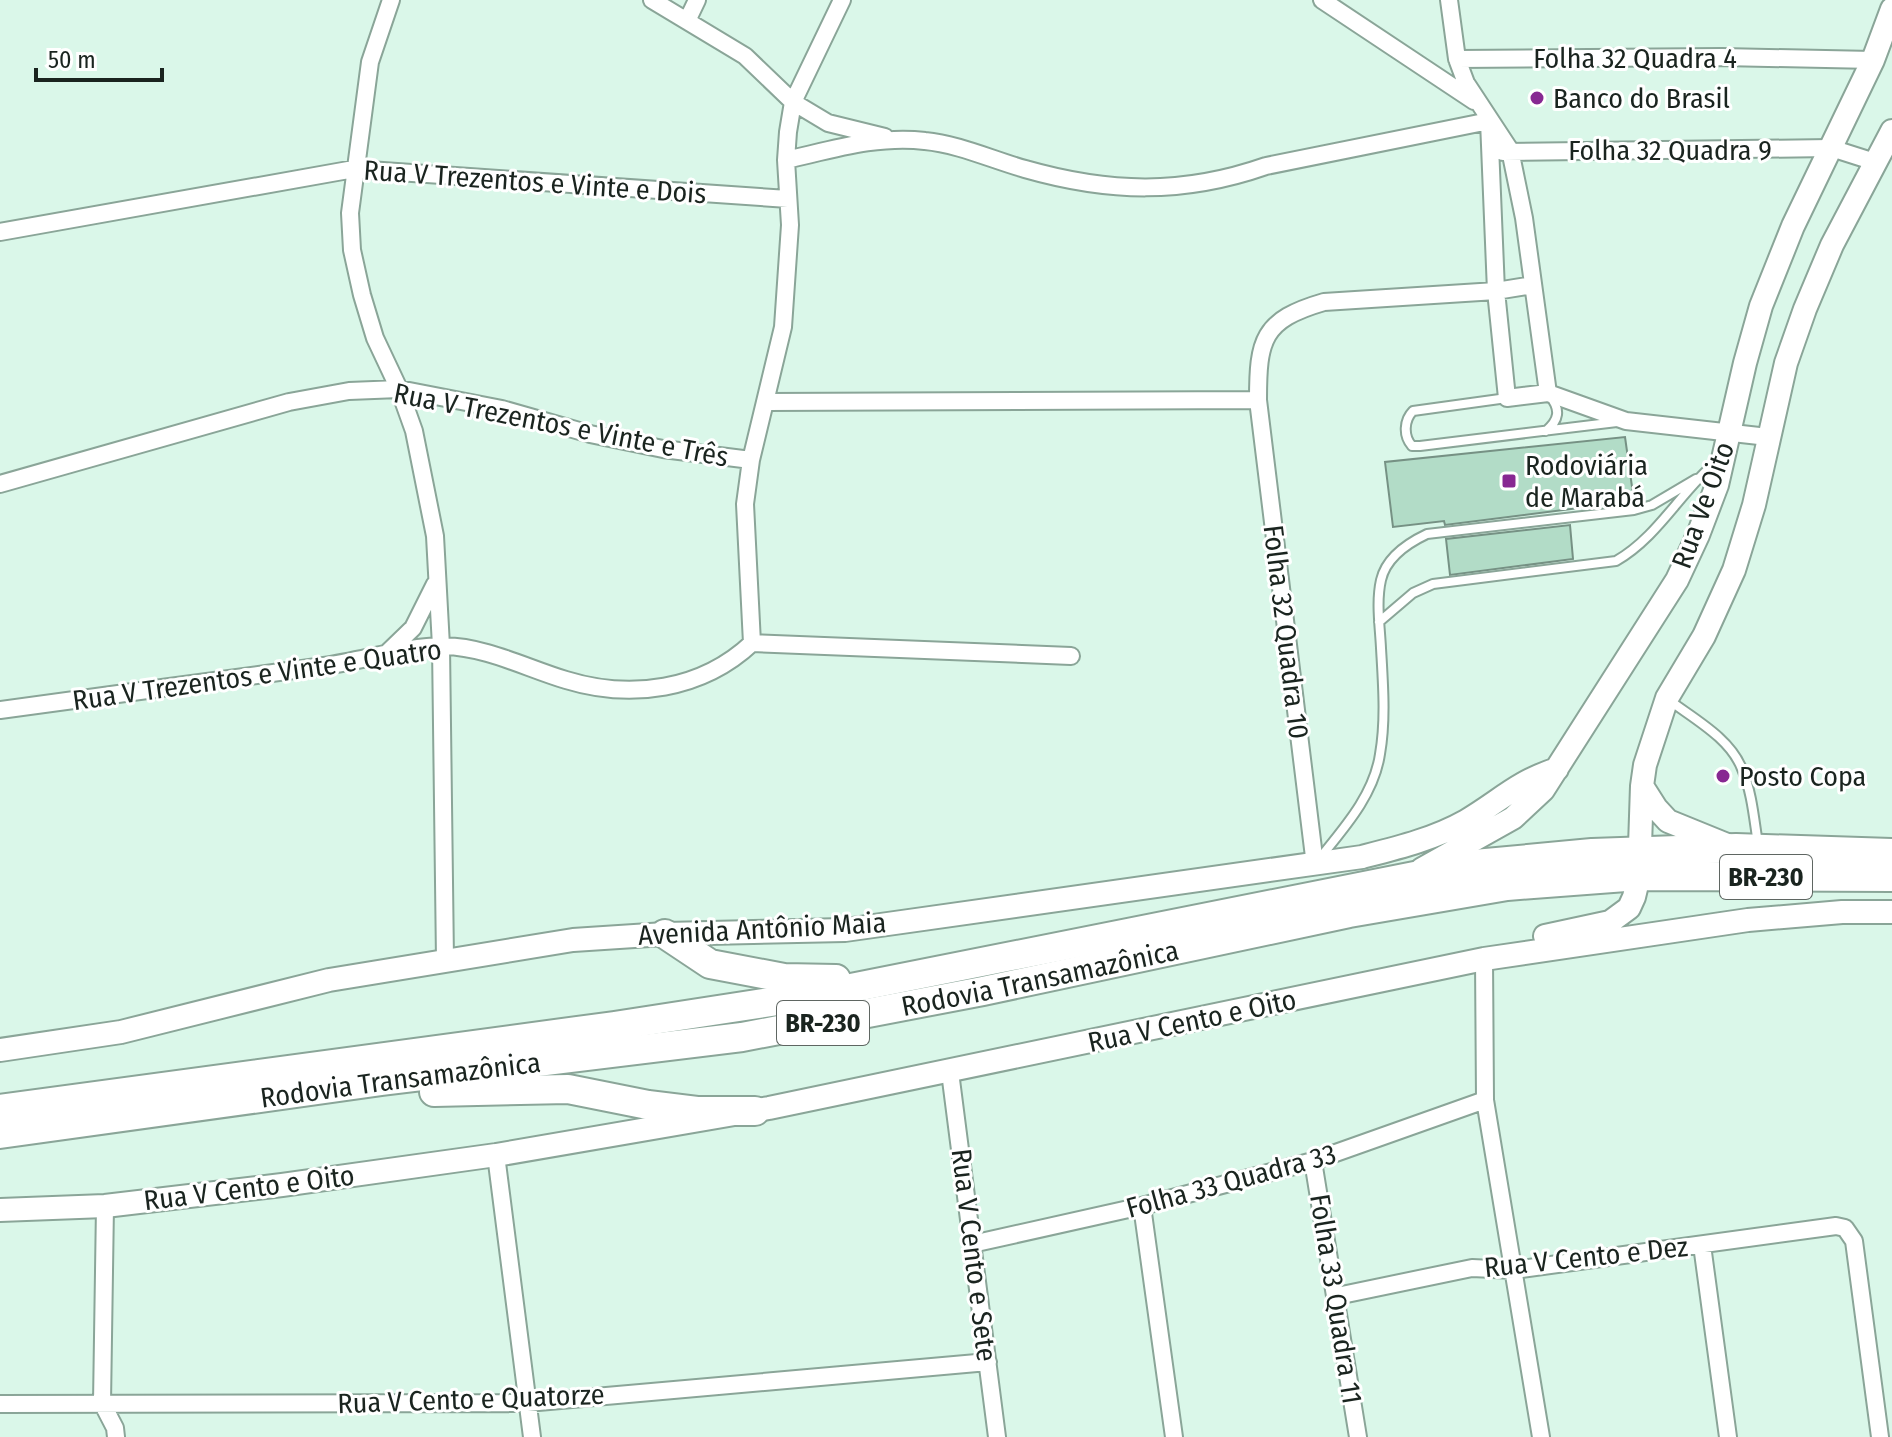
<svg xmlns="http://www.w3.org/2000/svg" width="1892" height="1437" font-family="'Fira Sans Condensed',sans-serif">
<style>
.building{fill:#b2dcc7;stroke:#769184;stroke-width:2}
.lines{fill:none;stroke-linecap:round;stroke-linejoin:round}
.lane-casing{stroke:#8aa598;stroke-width:12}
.street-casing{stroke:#8aa598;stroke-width:20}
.secondary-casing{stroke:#8aa598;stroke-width:26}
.highway-casing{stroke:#8aa598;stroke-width:32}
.lane{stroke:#fff;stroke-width:8}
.street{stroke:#fff;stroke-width:16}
.secondary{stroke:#fff;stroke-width:22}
.highway{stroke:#fff;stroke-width:28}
.poi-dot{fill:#872892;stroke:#fff;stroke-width:3}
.labels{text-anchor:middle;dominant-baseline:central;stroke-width:6;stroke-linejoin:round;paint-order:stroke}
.shield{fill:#fff;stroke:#5f6662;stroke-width:2}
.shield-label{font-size:26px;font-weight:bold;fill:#1a241f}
.street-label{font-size:28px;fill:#1a241f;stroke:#fff}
.poi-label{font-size:28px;fill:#1a241f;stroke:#fff;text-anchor:start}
</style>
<rect width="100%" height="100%" fill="#daf7e9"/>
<!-- building -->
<path class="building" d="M1625,437L1634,501L1445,525L1444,521L1393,527L1385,462Z
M1570,525L1573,559L1450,575L1446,539Z"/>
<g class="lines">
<!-- lane casing -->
<g class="lane-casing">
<path id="lane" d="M1507,398L1413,411C1404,420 1403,436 1412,446H1420L1617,422
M1546,431C1559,420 1561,410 1550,396
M1379,622L1413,593L1433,584L1616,561C1658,537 1681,491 1717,461
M1669,700C1694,719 1730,738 1742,769C1752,792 1754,819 1758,844
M1319,859C1344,828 1374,795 1380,754C1386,720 1383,683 1381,648C1380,627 1376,602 1381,580C1386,558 1408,543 1427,534L1634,510L1652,505L1696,479"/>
</g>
<!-- street casing -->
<g class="street-casing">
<path id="street" d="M391,0L370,62L350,213L352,250L362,295L375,338L399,389L414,431L435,536L441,646L445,960
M652,0L745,56L793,102L828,123L885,137
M1322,0L1474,101
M1449,0L1457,59L1466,83L1510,150L1524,218L1548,393
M687,21L697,0
M1457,59L1722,57L1873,60
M1489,121L1496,291L1507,398L1548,393L1626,421L1768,437
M1503,152L1831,148L1875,162
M786,160C831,150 878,135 925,141C958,144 993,160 1025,169C1109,193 1183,195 1266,166L1489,121
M0,232L354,169L788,199
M766,402L1258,400
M0,484L289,402L349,391L399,389L502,409L590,434L663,449L751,460
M752,643L745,504L751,460L783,327L790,225L786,160L788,132L793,102L842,0
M384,656L413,628L435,584
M0,710C108,695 216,681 324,666C362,661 406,646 444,646C487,647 526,668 566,680C631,700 702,690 752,643L1071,656
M1315,865L1258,400C1258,340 1262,320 1324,302L1496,291L1533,285
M1484,959L1485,1100L1541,1437
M950,1072L997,1437
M496,1155L532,1437
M1313,1161L1358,1437
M105,1206L102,1403L115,1428L116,1437
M1142,1206L1174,1437
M972,1244L1142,1206L1313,1161L1485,1100
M1702,1245L1728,1437
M1337,1296L1472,1268L1514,1270L1836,1226L1845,1228L1854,1241L1880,1437
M0,1404L527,1403L988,1362"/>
</g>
<!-- secondary casing -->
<g class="secondary-casing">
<path id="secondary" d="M1727,845L1668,821L1656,808L1642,786L1645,765L1667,698L1704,636L1734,570L1754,505L1786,363L1805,309L1832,245L1892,131
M1422,869L1513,818L1543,790L1677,580L1698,535L1717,485L1745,363L1761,306L1793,226L1873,60L1892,9
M1545,936L1610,922L1629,908L1634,897L1639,876L1642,786
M0,1050L121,1032L329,980L573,940L665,934L845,930L1362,857C1397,848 1434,839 1466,821C1500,801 1517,782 1557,769
M0,1210L105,1206L282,1185L496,1155L769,1108L1484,959L1748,920L1842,912H1892"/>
</g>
<!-- highway casing -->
<g class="highway-casing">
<g id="highway">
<path d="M665,934L710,964L784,978L836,979"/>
<path d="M434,1092L568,1089L648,1105L697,1111H755"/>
<path d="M0,1109L614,1026L816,995L1475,864L1592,853L1736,848L1892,853"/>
<path id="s1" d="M0,1134L382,1081L742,1037L983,991L1349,913L1507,886L1639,876L1892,877"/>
</g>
</g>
<!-- lane -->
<use href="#lane" class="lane"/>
<!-- street -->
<use href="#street" class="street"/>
<!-- secondary -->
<use href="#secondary" class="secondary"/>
<!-- highway -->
<use href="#highway" class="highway"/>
</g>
<!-- markers -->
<g class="poi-dot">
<circle cx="1537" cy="98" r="8"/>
<rect x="1501" y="473" width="16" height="16" rx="4"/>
<circle cx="1723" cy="776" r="8"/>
</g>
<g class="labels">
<!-- shield labels -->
<g class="shield">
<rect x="1720" y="855" width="92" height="44" rx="6"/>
<rect x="777" y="1001" width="92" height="44" rx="6"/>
</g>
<g class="shield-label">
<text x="1766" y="877">BR-230</text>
<text x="823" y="1023">BR-230</text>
</g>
<!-- street labels -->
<g class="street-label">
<text x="1635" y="58">Folha 32 Quadra 4</text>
<text x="1670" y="150">Folha 32 Quadra 9</text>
<text transform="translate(535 182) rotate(4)">Rua V Trezentos e Vinte e Dois</text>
<text transform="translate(561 425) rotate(11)">Rua V Trezentos e Vinte e Três</text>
<text transform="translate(1703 505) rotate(-70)">Rua Ve Oito</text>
<text transform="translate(1286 632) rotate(83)">Folha 32 Quadra 10</text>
<text transform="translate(257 675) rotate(-8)">Rua V Trezentos e Vinte e Quatro</text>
<text transform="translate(762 929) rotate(-3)">Avenida Antônio Maia</text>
<text stroke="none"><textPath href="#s1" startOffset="1052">Rodovia Transamazônica</textPath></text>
<text transform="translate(1192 1021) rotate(-12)">Rua V Cento e Oito</text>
<text stroke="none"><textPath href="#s1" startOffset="404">Rodovia Transamazônica</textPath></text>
<text transform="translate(1231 1181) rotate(-15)">Folha 33 Quadra 33</text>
<text transform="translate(249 1188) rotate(-7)">Rua V Cento e Oito</text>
<text transform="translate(974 1255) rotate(83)">Rua V Cento e Sete</text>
<text transform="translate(1586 1257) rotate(-6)">Rua V Cento e Dez</text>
<text transform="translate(1336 1299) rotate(81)">Folha 33 Quadra 11</text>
<text transform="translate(471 1399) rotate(-2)">Rua V Cento e Quatorze</text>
</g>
<!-- poi labels -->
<g class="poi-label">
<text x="1553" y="98">Banco do Brasil</text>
<text x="1525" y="465">Rodoviária<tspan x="1525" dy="32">de Marabá</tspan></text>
<text x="1739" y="776">Posto Copa</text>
</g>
</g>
<!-- scale -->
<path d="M36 68v12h126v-12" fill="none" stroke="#1a241f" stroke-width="4"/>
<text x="48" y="68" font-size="24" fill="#1a241f" stroke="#ffffff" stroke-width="6" paint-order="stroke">50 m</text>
</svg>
